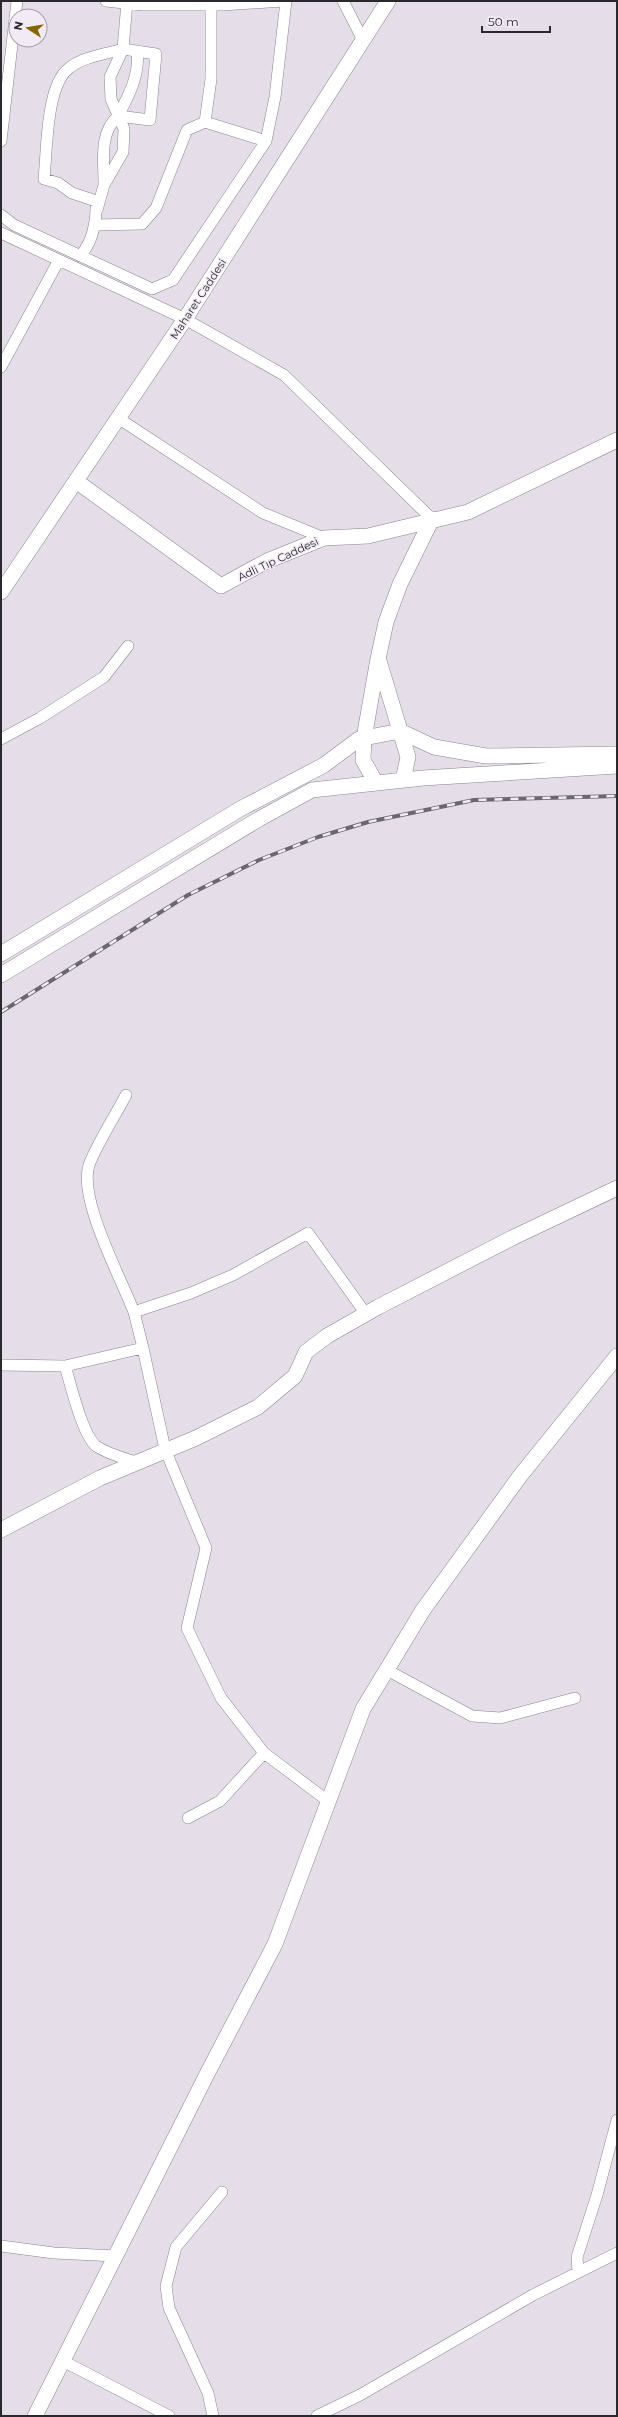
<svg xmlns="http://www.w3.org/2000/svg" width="618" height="2417" font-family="Montserrat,sans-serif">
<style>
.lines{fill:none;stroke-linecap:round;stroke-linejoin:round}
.street-casing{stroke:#8a848e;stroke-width:12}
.secondary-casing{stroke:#8a848e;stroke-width:16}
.street{stroke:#fff;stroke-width:11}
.secondary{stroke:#fff;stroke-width:15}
.rail-casing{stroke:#6b676e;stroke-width:4}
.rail{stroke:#f2ebf6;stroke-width:2.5;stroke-dasharray:8;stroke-linecap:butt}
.labels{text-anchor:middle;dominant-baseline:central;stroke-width:3;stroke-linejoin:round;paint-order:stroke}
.street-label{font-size:11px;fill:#2a282c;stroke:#f2ebf6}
</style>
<rect width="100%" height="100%" fill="#e5dee9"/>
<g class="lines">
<!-- street casing -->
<g class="street-casing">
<path id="street" d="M106,1L143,5H222L283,1
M343,1L363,40
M205,122L266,141
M1,141L17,1
M104,183C104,160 99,133 118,116
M97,210L104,185L123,152L124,129L111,99L110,77L123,49L156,54L150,120L118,116C129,95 140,75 137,51
M1,215L14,225L152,289L173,280L266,141L275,97L286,1
M95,225L142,224L156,208L187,130L205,122L211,79V5
M1,233L185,319L284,375L432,519
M80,256C93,242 97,220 96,201L72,193L58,183L44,179C47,151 46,87 68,69C81,57 106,54 123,49L127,2
M1,367L59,260
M118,418L263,513L324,538
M1,739L40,718L104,677L128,646
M126,1095C115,1116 97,1144 89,1165C78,1199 121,1278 134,1312
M143,1348L134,1312L191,1293L233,1275L308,1233L366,1314
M1,1365L65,1366L143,1348L165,1449L206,1548L187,1628L221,1698L264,1753L328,1801
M65,1366C71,1385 82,1434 96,1446C108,1454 123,1458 136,1462
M387,1670L472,1716L500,1718L575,1698
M188,1818L220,1801L264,1753
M1,2246L54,2253L117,2256
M578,2272L577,2257L597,2195L617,2120
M63,2361L169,2416
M213,2416L208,2393L169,2308L166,2286L176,2247L222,2192
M317,2416L360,2395L533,2295L617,2253"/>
</g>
<!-- secondary casing -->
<g class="secondary-casing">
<path id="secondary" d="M76,481L221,586L267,561L324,538L368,536L468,512L617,440
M1,592L185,319L388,1
M379,661L408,757L403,780
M376,783L363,760L364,738L378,659L386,622L400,584L432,519
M1,954L240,809L324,765L359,739L400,731L434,747L486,756L617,754
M1,975L259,819L312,790L423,778L617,766
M1,1530L100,1478L196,1438L258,1407L295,1376L306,1352L327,1336L378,1307L512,1238L617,1188
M35,2416L207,2074L275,1944L363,1709L423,1610L520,1476L617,1356"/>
</g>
<!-- street -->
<use href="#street" class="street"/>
<!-- secondary -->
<use href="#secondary" class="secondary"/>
<!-- rail casing -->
<g class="rail-casing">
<path id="rail" d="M1,1012L188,895L259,860L318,837L368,822L474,800L617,796"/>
</g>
<!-- rail -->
<use href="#rail" class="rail"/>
</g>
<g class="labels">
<!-- street labels -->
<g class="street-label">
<text transform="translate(198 299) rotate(-57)">Maharet Caddesi</text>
<text transform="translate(278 559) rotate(-25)">Adli Tıp Caddesi</text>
</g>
</g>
<!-- border -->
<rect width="618" height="2417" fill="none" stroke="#2a282c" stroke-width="4"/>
<!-- north arrow -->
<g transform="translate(28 28) rotate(282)"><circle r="19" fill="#f2ebf6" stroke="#a29da5"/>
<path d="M0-3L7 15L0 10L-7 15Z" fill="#876601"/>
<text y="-6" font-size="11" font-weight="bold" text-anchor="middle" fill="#2a282c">N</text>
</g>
<!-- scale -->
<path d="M482 26v6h68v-6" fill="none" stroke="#2a282c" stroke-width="2"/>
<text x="488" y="26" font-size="12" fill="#2a282c" stroke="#f2ebf6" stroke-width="3" paint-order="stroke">50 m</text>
</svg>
